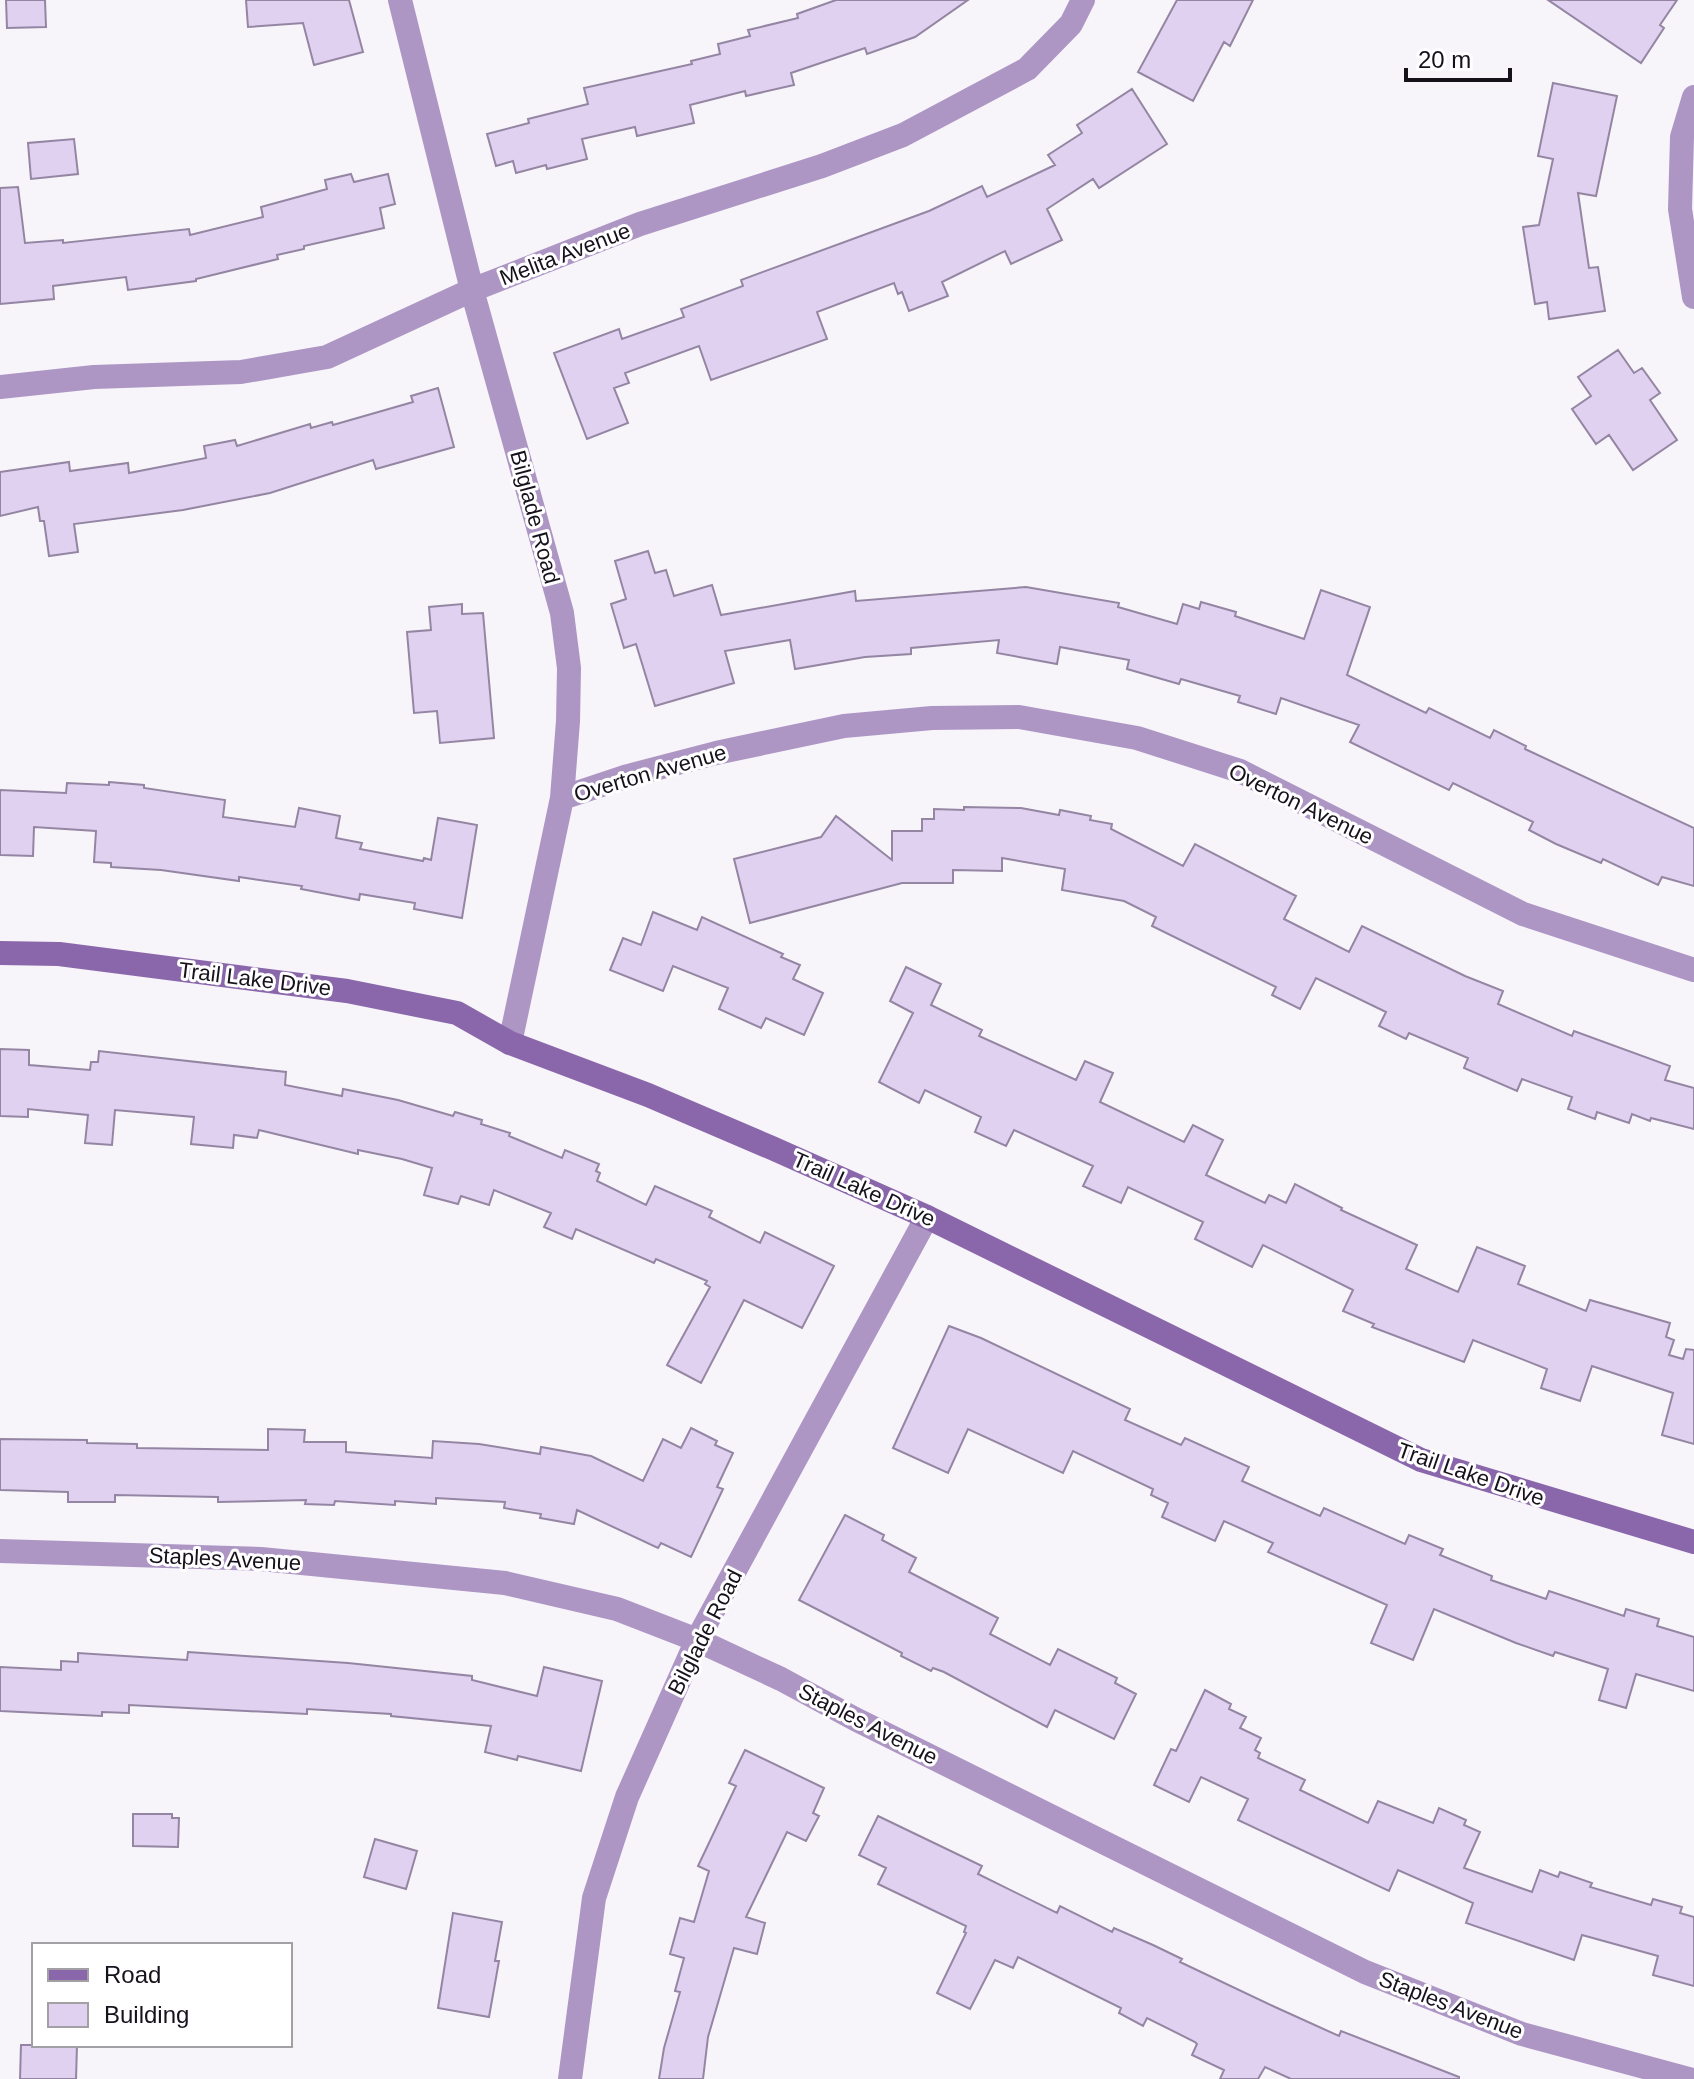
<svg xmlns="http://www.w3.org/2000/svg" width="1694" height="2079" font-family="Helvetica,sans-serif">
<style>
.building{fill:#e1d1f1;stroke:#9486a3;stroke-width:2}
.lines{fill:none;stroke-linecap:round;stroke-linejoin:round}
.street{stroke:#ad96c4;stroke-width:24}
.secondary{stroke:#8a67aa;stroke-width:24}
.labels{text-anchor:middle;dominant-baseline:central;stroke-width:6;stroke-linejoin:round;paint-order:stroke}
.street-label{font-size:22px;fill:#17111c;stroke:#fff}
</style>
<rect width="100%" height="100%" fill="#f7f4fa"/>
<!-- building -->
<path class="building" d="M6,0H45L46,27L7,28Z
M246,0H349L363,52L314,65L303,23L248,27Z
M836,0H968L915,37L867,54L865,48L791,73L794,85L746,96L745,91L690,105L694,123L637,136L635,127L582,139L587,159L547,169L546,165L516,173L513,161L496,166L487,134L529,123L528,119L588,104L584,88L692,64L691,61L720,54L718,44L750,36L748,30L798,18L797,14Z
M1177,0H1253L1230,46L1224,42L1193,101L1138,72Z
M1548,0H1677L1660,25L1664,28L1641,63Z
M1553,83L1617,96L1596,196L1578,193L1589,268L1598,267L1605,311L1549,319L1547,302L1535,304L1523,227L1539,225L1553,159L1538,156Z
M1132,89L1167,144L1099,188L1093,179L1047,209L1062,240L1011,264L1005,251L942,282L948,296L909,311L902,292L898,294L894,283L817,312L827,339L711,380L699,346L625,373L629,383L614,388L628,423L587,439L554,353L619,329L622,339L684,317L681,309L743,286L741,280L929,211L982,186L987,197L1055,165L1048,155L1082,133L1077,125Z
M74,139L78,174L31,179L28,143Z
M351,174L354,182L388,174L395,204L380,208L384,228L304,246V249L277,255L278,259L196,279V281L128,290L126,277L53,286L54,299L0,304V188L18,187L25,243L63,240V243L189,229L190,235L263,217L261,207L327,189L325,180Z
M1618,350L1634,373L1642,368L1660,393L1650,400L1677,440L1633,470L1609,435L1596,444L1572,409L1591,396L1578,377Z
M438,388L454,447L376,469L373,460L270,493L183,510L74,524L78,552L49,556L44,521H40L38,507L0,516V472L69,462L70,471L128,463L129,473L206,458L204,446L235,440L237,446L310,424L311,428L332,422L333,425L413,402L411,396Z
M648,551L655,573L666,570L674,596L712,585L721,615L855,591L856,601L1026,587L1119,603L1118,607L1177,624L1183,604L1199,609L1201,602L1236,612L1235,616L1304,639L1321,590L1370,607L1347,675L1426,713L1429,708L1490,738L1494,730L1526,746L1525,749L1694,828V886L1662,877L1658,885L1603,859L1601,863L1556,844L1529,830L1533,822L1453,783L1449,790L1350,742L1359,725L1281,698L1276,714L1238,702L1240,696L1181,679L1179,684L1127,669L1129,660L1060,647L1057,664L997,653L999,640L911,648V654L865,657L795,669L790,640L725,651L734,683L655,706L636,644L624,648L611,604L626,599L615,561Z
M462,604V614L483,613L494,738L440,743L437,711L414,713L407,632L431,630L429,607Z
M109,782L144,785V788L225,800L223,817L295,827L299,808L340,816L336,838L362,843L360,849L423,861L424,858L431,860L438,818L477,825L462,918L414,909L415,903L360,894L359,900L301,889L302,886L239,877V881L161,870L111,867V863L94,862L96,831L34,827L33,856L0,855V790L66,793L67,783L109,785Z
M964,807L1021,808L1059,815L1060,810L1091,816L1090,820L1112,824L1111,829L1183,866L1195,844L1296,896L1284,919L1349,952L1362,926L1465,976L1503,991L1498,1004L1572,1036L1574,1031L1670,1066L1665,1080L1694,1088V1129L1651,1118L1650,1121L1632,1114L1629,1123L1597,1112L1595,1119L1568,1109L1572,1097L1522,1079L1517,1091L1464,1068L1468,1058L1409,1033L1406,1039L1379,1026L1386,1012L1316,978L1300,1009L1272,995L1276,987L1152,926L1156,917L1124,901L1062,890L1065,869L1002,858V871L953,870V883H902L750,923L734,859L821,837L836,816L892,860V831H922V819H934V809L964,810Z
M653,912L697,930L702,917L783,954L781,957L800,965L793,979L823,993L804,1035L766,1018L761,1028L719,1009L728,988L673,966L663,991L610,970L623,938L641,945Z
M906,967L941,984L931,1005L982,1030L979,1036L1076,1080L1085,1061L1113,1073L1100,1102L1184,1142L1193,1125L1223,1140L1206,1175L1265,1203L1269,1195L1286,1203L1295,1184L1342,1208L1341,1210L1417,1245L1406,1269L1458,1292L1477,1247L1525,1266L1518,1284L1586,1311L1590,1300L1670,1323L1666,1337L1674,1340L1669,1355L1683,1359L1686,1349L1694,1350V1444L1662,1435L1673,1393L1592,1366L1580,1401L1541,1388L1547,1369L1473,1340L1464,1362L1372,1327L1374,1324L1343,1311L1353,1290L1263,1245L1252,1267L1195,1239L1203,1222L1128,1187L1121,1203L1083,1186L1093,1166L1014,1130L1006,1146L975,1132L981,1117L925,1090L919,1103L879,1082L913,1013L890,1001Z
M0,1049L29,1050V1065L90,1070L91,1062H98L99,1051L286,1072L285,1085L342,1096L343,1089L398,1100L453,1116L455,1112L482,1120L481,1124L510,1133L509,1136L562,1158L565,1150L599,1164L596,1171L600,1173L597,1181L646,1205L655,1186L712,1211L709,1217L760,1243L765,1232L834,1266L802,1328L744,1300L701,1383L667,1365L710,1287L705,1284L707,1281L656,1259L654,1263L576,1229L572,1239L544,1227L551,1213L494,1190L489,1205L461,1196L458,1204L424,1195L432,1168L402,1159L358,1150V1154L259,1130L257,1138L234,1135L233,1148L191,1144L194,1117L115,1110L112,1145L85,1143L88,1115L28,1109V1117L0,1116Z
M949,1326L981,1338L1130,1409L1125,1420L1181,1445L1185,1438L1249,1467L1242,1481L1320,1516L1324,1508L1405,1544L1409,1535L1443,1549L1440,1555L1492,1576L1491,1580L1546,1599L1549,1591L1624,1616L1626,1609L1659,1619L1657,1626L1694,1637V1691L1636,1674L1626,1708L1599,1700L1608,1669L1555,1652L1553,1656L1516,1643L1434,1609L1413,1660L1371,1643L1387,1605L1268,1552L1273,1543L1224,1521L1215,1541L1162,1517L1168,1503L1151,1495L1153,1489L1073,1451L1063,1473L968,1429L948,1473L893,1448Z
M691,1428L717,1441L715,1445L733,1453L717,1487L723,1489L691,1557L661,1543L658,1548L577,1510L574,1524L540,1518L541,1514L504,1508L505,1502L436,1498V1504L395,1501V1505L335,1501L334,1505L305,1504L306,1500L218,1502V1497L115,1495V1502H68V1492L0,1490V1439L87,1440V1443L137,1444V1448L268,1450V1429L305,1430L304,1442H346V1452L432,1458L433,1441L479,1444L540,1454L541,1447L591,1456L643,1481L663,1439L681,1448Z
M845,1515L884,1535L882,1540L916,1558L909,1572L998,1618L990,1634L1050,1665L1058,1649L1117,1678L1115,1683L1136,1694L1114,1739L1055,1710L1047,1727L944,1672L933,1668L931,1671L901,1656L902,1653L799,1600Z
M188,1652L348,1663L472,1676V1680L537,1696L544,1667L602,1681L581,1771L518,1756L517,1760L485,1752L491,1726L391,1716V1714L307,1709V1714L129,1705V1713L102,1712V1716L0,1711V1667L61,1670V1661L78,1662V1653L187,1660Z
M1205,1690L1231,1704L1229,1709L1246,1717L1240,1728L1261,1738L1255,1750L1260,1753L1258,1758L1305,1780L1300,1790L1368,1823L1378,1801L1433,1823L1439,1808L1466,1820L1464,1825L1480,1832L1464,1868L1532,1892L1540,1870L1558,1877L1560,1872L1592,1883L1590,1887L1651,1905L1653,1899L1682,1907L1680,1913L1694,1917V1986L1653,1975L1658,1956L1582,1935L1574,1960L1466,1923L1473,1903L1398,1870L1389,1891L1238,1820L1248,1799L1201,1777L1189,1802L1154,1785L1171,1749L1176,1751Z
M745,1750L824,1788L813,1813L819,1816L806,1841L787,1832L746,1917L765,1923L757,1954L734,1948L708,2037L703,2079H659L664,2048L680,1992L675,1991L684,1958L670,1954L680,1918L694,1922L709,1871L698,1866L736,1786L729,1783Z
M133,1814H172V1818H179L178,1847L133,1846Z
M878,1816L982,1866L978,1874L1057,1913L1060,1906L1112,1932L1114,1928L1153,1945L1182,1959L1180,1962L1275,2007L1339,2036L1341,2031L1459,2077V2079H1291L1265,2067L1258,2079H1220L1224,2070L1192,2055L1197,2044L1195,2042L1147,2018L1143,2026L1119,2013L1121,2008L1018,1957L1013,1968L995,1960L970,2009L937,1993L966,1933L964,1932L966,1926L878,1884L886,1868L859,1855Z
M375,1839L417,1851L406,1889L364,1877Z
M453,1913L502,1922L495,1961H499L489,2017L438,2008Z
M21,2045H77L76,2079H20Z"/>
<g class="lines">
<!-- street -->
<path class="street" d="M400,0L472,290L562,613L569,668L568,721L562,798L510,1043
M1694,97L1682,137L1680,209L1694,297
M0,387L94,377L241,372L327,357L472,290L640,224L822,166L903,135L1027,69L1071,24L1083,0
M562,798L628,776L716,753L844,726L932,718L1019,717L1137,738L1240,771L1523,914L1694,970
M0,1551L261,1559L505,1583L617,1609L697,1640L781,1679L855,1719L1365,1972L1522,2034L1689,2079
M570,2079L594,1898L627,1797L697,1640L927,1217"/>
<!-- secondary -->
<path class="secondary" d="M0,953L59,954L347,991L457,1013L510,1043L648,1095L772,1148L927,1217L1421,1460L1694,1542"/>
</g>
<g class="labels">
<!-- street labels -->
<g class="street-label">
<text transform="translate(565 254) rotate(-21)">Melita Avenue</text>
<text transform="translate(535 517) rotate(75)">Bilglade Road</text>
<text transform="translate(650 773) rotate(-16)">Overton Avenue</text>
<text transform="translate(1301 804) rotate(26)">Overton Avenue</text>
<text transform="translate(255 979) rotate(7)">Trail Lake Drive</text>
<text transform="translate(864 1189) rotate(24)">Trail Lake Drive</text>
<text transform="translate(1471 1474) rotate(19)">Trail Lake Drive</text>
<text transform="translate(225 1559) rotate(3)">Staples Avenue</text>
<text transform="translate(705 1632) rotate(-63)">Bilglade Road</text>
<text transform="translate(868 1724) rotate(27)">Staples Avenue</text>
<text transform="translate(1451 2005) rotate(21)">Staples Avenue</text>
</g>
</g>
<!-- legend -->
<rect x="32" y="1943" width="260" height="104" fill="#ffffff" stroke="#a2a0a4" stroke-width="2"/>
<rect x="48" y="1969" width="40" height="12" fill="#8a67aa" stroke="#a2a0a4" stroke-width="2"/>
<text x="104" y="1983" font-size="24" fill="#17111c">Road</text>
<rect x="48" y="2003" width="40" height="24" fill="#e1d1f1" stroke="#a2a0a4" stroke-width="2"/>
<text x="104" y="2023" font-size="24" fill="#17111c">Building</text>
<!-- scale -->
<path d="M1406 68v12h104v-12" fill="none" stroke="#17111c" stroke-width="4"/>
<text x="1418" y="68" font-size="24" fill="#17111c" stroke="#ffffff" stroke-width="6" paint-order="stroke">20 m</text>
</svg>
